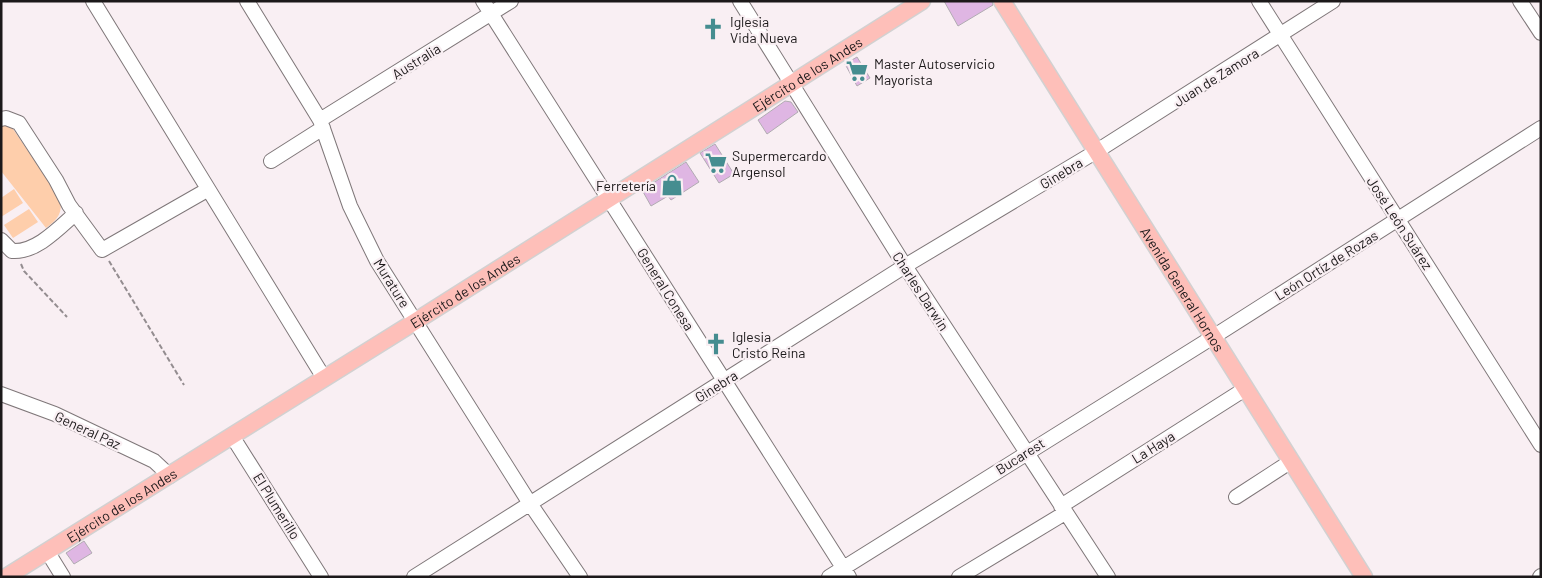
<svg xmlns="http://www.w3.org/2000/svg" width="1542" height="578" font-family="Barlow,sans-serif">
<style>
.green{fill:#feceab}
.building{fill:#dfb6e3;stroke:#b1acb2}
.lines{fill:none;stroke-linecap:round;stroke-linejoin:round}
.minor-casing{stroke:#7f7779;stroke-width:16}
.major-casing{stroke:#d2d1d1;stroke-width:19}
.path{stroke:#948d90;stroke-width:2;stroke-dasharray:5 2.5;stroke-linecap:butt}
.minor{stroke:#fff;stroke-width:14}
.major{stroke:#febfb9;stroke-width:16}
.labels{text-anchor:middle;dominant-baseline:central;stroke-width:4.5;stroke-linejoin:round;paint-order:stroke}
.poi-label{font-size:14px;fill:#1c191a;stroke:#f9eff3;text-anchor:start}
.street-label{font-size:14px;fill:#1c191a;stroke:#f9eff3}
</style>
<rect width="100%" height="100%" fill="#f9eff3"/>
<!-- green -->
<path class="green" d="M1,123L11,126L60,198C63,213 58,219 46,228L1,171Z
M14,189L23,203L1,217V198Z
M29,209L38,222L13,238L4,225Z"/>
<!-- building -->
<path class="building" d="M944,1H992L993,5L958,26Z
M857,57L870,78L857,86L845,64Z
M785,101L791,102L798,112L767,134L758,120Z
M715,144L734,174L719,183L700,153Z
M686,162L699,182L671,200L668,196L651,206L642,190Z
M84,541L92,553L74,564L66,553Z"/>
<g class="lines">
<!-- minor casing -->
<g class="minor-casing">
<path id="minor" d="M93,1L324,378
M247,1L320,120L350,206L377,261L529,502L580,577
M483,1L849,577
M740,1L905,266L1108,577
M1259,1L1541,445
M1520,1L1541,33
M1,119L6,118L19,123L56,180L69,205L102,250L207,190
M320,120L511,1
M271,161L323,128
M1,240L12,251C36,253 59,228 76,213
M1,394L55,414L154,461L170,476
M232,436L321,577
M1236,497L1290,462
M1061,506L1245,389
M47,551L63,577
M414,577L905,266L1097,151L1333,1
M829,577L1213,337L1541,128
M959,577L1065,513
M1540,577L1541,576"/>
</g>
<!-- major casing -->
<g class="major-casing">
<g id="major">
<path id="s1" d="M1002,1L1364,577"/>
<path id="s2" d="M6,577L416,321L922,1"/>
</g>
</g>
<!-- path -->
<path class="path" d="M109,261L184,385
M21,264L24,271L67,317"/>
<!-- minor -->
<use href="#minor" class="minor"/>
<!-- major -->
<use href="#major" class="major"/>
</g>
<!-- icons -->
<defs>
<g id="church-bare" transform="scale(1.725)"><path d="M-1.2-6h2.4v3.5h3.3v2.4h-3.3V6h-2.4V-.1h-3.3v-2.4h3.3Z" fill="#458d90" stroke="#f9eff3" stroke-width="2.5" paint-order="stroke"/></g>
<g id="supermarket-bare" transform="scale(1.725)"><path d="M-6-5.5h2.5l.6 2H6L4.5 2H-2.5L-4.4-4H-6ZM-1.5 3.2a1.3 1.3 0 1 0 .1 0ZM3 3.2a1.3 1.3 0 1 0 .1 0Z" fill="#458d90" stroke="#f9eff3" stroke-width="2.5" paint-order="stroke"/></g>
<g id="shop-bare" transform="scale(1.725)"><path d="M-5-2.5h2.3a2.7 3.5 0 0 1 5.4 0H5L5.5 6h-11ZM-1.5-2.5h3a1.5 2.3 0 0 0-3 0Z" fill="#458d90" stroke="#f9eff3" stroke-width="2.5" paint-order="stroke"/></g>
</defs>
<g fill-rule="evenodd">
<use href="#church-bare" x="713" y="29"/>
<use href="#supermarket-bare" x="857" y="71"/>
<use href="#supermarket-bare" x="716" y="163"/>
<use href="#shop-bare" x="672" y="185"/>
<use href="#church-bare" x="716" y="344"/>
</g>
<g class="labels">
<!-- poi labels -->
<g class="poi-label">
<text x="730" y="21">Iglesia<tspan x="730" dy="16">Vida Nueva</tspan></text>
<text x="874" y="63">Master Autoservicio<tspan x="874" dy="16">Mayorista</tspan></text>
<text x="732" y="155">Supermercardo<tspan x="732" dy="16">Argensol</tspan></text>
<text x="656" y="185" text-anchor="end">Ferretería</text>
<text x="732" y="336">Iglesia<tspan x="732" dy="16">Cristo Reina</tspan></text>
</g>
<!-- street labels -->
<g class="street-label">
<text transform="translate(416 61) rotate(-32)">Australia</text>
<text stroke="none"><textPath href="#s2" startOffset="946">Ejército de los Andes</textPath></text>
<text transform="translate(1216 77) rotate(-32)">Juan de Zamora</text>
<text transform="translate(1061 173) rotate(-31)">Ginebra</text>
<text transform="translate(1400 223) rotate(57)">José León Suárez</text>
<text transform="translate(1326 265) rotate(-32)">León Ortíz de Rozas</text>
<text transform="translate(392 283) rotate(58)">Murature</text>
<text transform="translate(666 289) rotate(58)">General Conesa</text>
<text stroke="none"><textPath href="#s1" startOffset="340">Avenida General Hornos</textPath></text>
<text stroke="none"><textPath href="#s2" startOffset="541">Ejército de los Andes</textPath></text>
<text transform="translate(921 291) rotate(57)">Charles Darwin</text>
<text transform="translate(716 386) rotate(-32)">Ginebra</text>
<text transform="translate(88 430) rotate(25)">General Paz</text>
<text transform="translate(1153 447) rotate(-32)">La Haya</text>
<text transform="translate(1020 456) rotate(-32)">Bucarest</text>
<text stroke="none"><textPath href="#s2" startOffset="136">Ejército de los Andes</textPath></text>
<text transform="translate(277 506) rotate(58)">El Plumerillo</text>
</g>
</g>
<!-- border -->
<rect width="1542" height="578" fill="none" stroke="#1c191a" stroke-width="5"/>
</svg>
